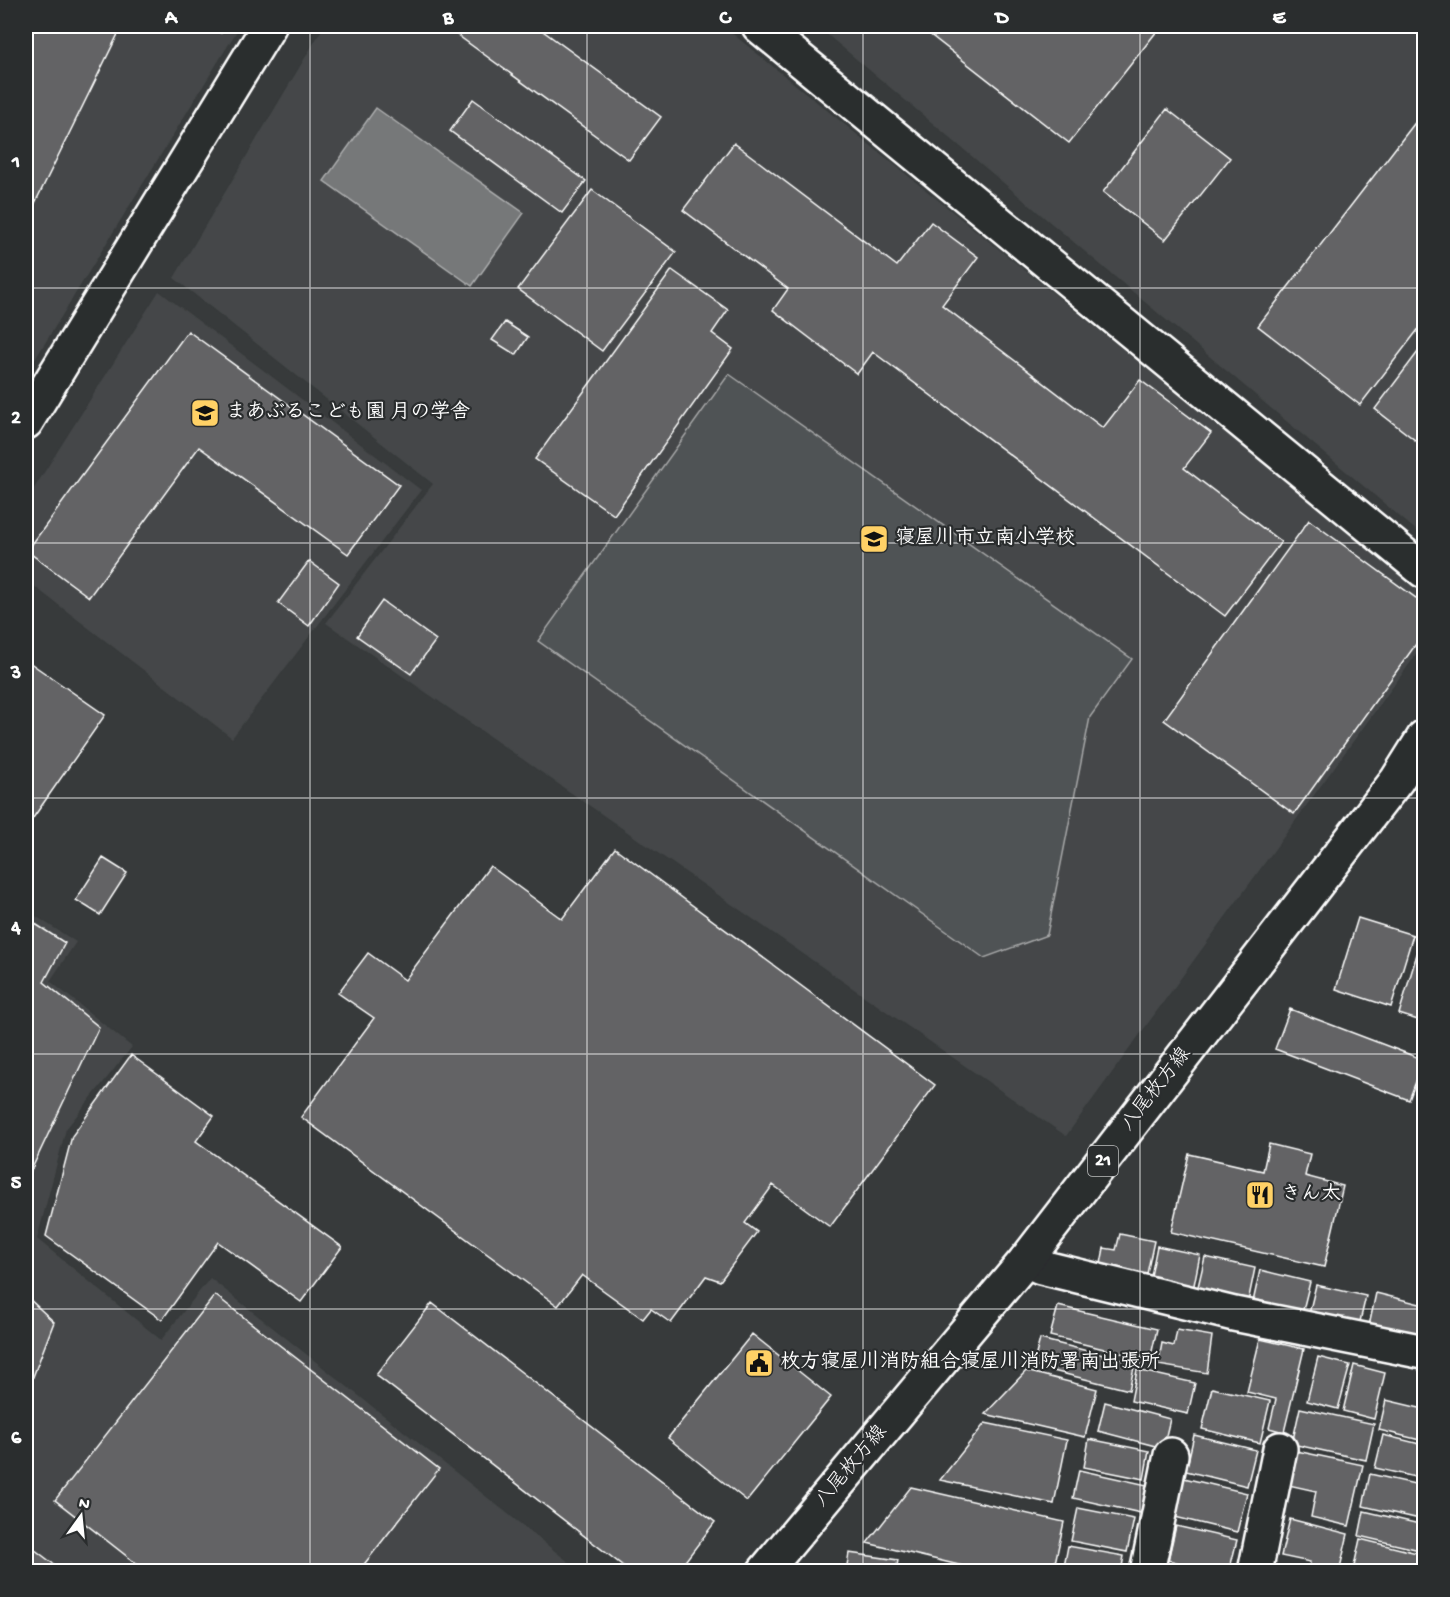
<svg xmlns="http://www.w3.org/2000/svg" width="1450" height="1597" font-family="'Gochi Hand','Klee One',sans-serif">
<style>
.built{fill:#444748}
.green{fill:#505354;stroke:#a8a9aa;stroke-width:1.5}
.water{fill:#767879;stroke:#adaeaf;stroke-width:1.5}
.building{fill:#636465;stroke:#fff;stroke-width:1.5}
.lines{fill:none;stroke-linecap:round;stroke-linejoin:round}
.minor-casing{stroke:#fff;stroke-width:38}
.major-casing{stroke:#fff;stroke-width:38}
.minor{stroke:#2a2d2e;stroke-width:33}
.major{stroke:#2a2d2e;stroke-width:33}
.grid{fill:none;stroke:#fff;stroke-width:1.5;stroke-opacity:0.55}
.labels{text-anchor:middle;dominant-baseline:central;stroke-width:4.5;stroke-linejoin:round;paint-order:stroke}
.shield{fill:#2a2d2e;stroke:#bfc0c0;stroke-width:1.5}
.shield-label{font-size:18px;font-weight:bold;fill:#fff}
.poi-label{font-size:20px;font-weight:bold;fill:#fff;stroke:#2a2d2e;text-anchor:start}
.street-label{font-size:20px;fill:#fff;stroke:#2a2d2e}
.neatline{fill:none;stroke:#fff;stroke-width:2}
.grid-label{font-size:20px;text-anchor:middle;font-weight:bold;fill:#fff}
</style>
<rect width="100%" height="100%" fill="#373a3b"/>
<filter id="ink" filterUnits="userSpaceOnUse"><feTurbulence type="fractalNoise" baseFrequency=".0167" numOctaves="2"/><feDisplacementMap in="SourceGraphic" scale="12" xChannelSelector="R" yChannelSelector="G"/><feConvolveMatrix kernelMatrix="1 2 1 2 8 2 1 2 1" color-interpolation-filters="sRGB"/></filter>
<g filter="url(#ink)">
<!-- built -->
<path class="built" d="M26,26H240L26,374Z
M324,26H723L1424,593V644L1066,1136L326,623L433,484L174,278Z
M817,26H1424V537Z
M159,291L421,490L232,738L26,580V501Z
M26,910L76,942L50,981L132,1047L66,1129L37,1239L161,1340L210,1278L580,1571H26Z"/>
<!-- green -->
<path class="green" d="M729,374L1132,659L1090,717L1047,935L984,958L538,641Z"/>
<!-- water -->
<path class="water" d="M376,108L524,213L472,286L324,181Z"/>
<!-- building -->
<path class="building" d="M31,26H122L33,207L26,204V36Z
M207,26H226L221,33Z
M445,26H536L661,117L629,160Z
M919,26H1161L1069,143Z
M473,99L586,181L562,213L450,131Z
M1167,109L1230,158L1165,240L1103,192Z
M1424,111V322L1360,405L1258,326Z
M734,143L897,266L931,222L978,257L942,305L1103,428L1140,380L1211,433L1184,468L1281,542L1225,616L873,352L857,374L773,310L788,289L683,210Z
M592,190L676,252L602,351L518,289Z
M672,270L728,310L712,333L733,349L614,515L535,459Z
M505,322L528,337L516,355L492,340Z
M188,331L399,485L348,554L199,447L89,597L27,551Z
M1424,344V447L1375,409Z
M1309,520L1424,604V633L1294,814L1164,720Z
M309,561L339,583L309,626L278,603Z
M382,601L436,640L411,674L357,636Z
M26,660L105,715L26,828Z
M615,848L935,1085L830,1227L773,1185L745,1223L757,1232L720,1281L706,1276L671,1323L651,1309L643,1319L582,1275L558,1306L301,1117L374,1018L338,993L368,953L405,980L490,866L562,919Z
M103,858L127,873L100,915L76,900Z
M26,918L65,943L44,982L99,1027L26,1181Z
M1358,918L1413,935L1391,1007L1336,989Z
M1423,934L1424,935V1022L1399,1014Z
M1290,1009L1424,1060L1409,1100L1275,1049Z
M131,1055L214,1116L196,1141L342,1247L301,1302L218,1242L162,1320L46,1236L72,1136Z
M1424,1081V1101L1418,1099Z
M1269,1144L1310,1154L1305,1176L1343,1186L1324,1267L1171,1232L1189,1154L1263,1171Z
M1120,1234L1154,1241L1145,1283L1099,1274L1104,1248L1116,1250Z
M1157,1246L1200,1255L1193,1290L1150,1281Z
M1205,1257L1255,1268L1248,1302L1197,1291Z
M1260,1270L1310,1282L1302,1314L1253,1302Z
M1316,1285L1366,1296L1358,1330L1308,1318Z
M1376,1293L1424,1305L1418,1337L1369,1326Z
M215,1295L439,1469L358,1572H147L55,1500Z
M26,1296L54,1322L26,1395Z
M432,1303L715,1522L677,1572H631L376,1375Z
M1058,1306L1157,1329L1150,1360L1050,1336Z
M1177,1330L1212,1336L1207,1373L1158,1365L1162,1343L1174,1346Z
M752,1334L831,1397L747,1501L668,1438Z
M1040,1339L1135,1363L1129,1390L1033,1366Z
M1260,1339L1304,1349L1284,1432L1269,1428L1276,1399L1247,1392Z
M1318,1357L1350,1365L1338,1409L1307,1401Z
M1354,1365L1385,1373L1374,1419L1343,1411Z
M1137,1370L1195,1383L1188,1414L1131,1401Z
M1026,1371L1097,1389L1085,1437L985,1414Z
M1212,1388L1270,1401L1260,1443L1202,1429Z
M1386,1400L1424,1409V1441L1379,1430Z
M1105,1402L1170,1419L1163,1448L1098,1431Z
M1300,1408L1374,1424L1366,1460L1292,1444Z
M985,1423L1067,1440L1054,1504L940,1480Z
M1194,1435L1256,1450L1247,1486L1186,1471Z
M1383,1435L1424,1445V1479L1375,1468Z
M1089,1439L1149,1451L1144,1479L1084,1467Z
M1292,1450L1363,1465L1349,1526L1311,1517L1316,1491L1284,1484Z
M1079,1470L1147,1485L1141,1513L1073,1498Z
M1370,1474L1424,1486V1520L1363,1506Z
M1184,1478L1247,1493L1237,1532L1175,1517Z
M911,1487L1064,1522L1053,1572H988L867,1543Z
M1078,1508L1134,1519L1127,1552L1071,1541Z
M1364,1511L1424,1525V1551L1359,1536Z
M1290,1519L1348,1534L1339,1572H1308L1310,1562L1281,1556Z
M1176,1526L1237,1540L1229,1572H1213L1168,1560Z
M1360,1539L1421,1554L1418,1572H1378L1354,1566Z
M26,1543L64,1572H26Z
M1068,1546L1124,1556L1121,1572H1063Z
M849,1553L898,1560L896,1572H846Z"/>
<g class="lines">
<!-- minor casing -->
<g class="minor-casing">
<path id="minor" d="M759,26L1424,571
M26,422L269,26
M1026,1260L1041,1267L1234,1314L1424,1352
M1147,1572L1171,1455
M1255,1572L1280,1449"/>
</g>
<!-- major casing -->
<g class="major-casing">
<path id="major" d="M764,1572L1026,1260L1397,780L1424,737"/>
</g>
<!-- minor -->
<use href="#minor" class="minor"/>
<!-- major -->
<use href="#major" class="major"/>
</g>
</g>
<!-- grid -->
<path class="grid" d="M310,26V1572M587,26V1572M863,26V1572M1140,26V1572M26,288H1424M26,543H1424M26,798H1424M26,1054H1424M26,1309H1424"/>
<!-- icons -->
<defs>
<g id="school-square" transform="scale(1.5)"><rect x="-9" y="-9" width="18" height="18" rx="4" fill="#ffd166" stroke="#2a2d2e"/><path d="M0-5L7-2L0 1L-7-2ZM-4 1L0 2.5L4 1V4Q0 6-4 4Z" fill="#111"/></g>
<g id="restaurant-square" transform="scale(1.5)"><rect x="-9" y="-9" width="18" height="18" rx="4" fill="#ffd166" stroke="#2a2d2e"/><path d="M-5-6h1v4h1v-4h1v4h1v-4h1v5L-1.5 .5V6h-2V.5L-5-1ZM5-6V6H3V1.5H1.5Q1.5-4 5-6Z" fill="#111"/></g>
<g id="civic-square" transform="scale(1.5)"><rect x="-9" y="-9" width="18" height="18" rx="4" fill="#ffd166" stroke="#2a2d2e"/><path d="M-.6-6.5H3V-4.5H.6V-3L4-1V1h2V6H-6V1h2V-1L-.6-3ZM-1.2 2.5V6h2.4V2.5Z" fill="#111"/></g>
</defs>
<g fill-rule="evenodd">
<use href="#school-square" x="205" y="413"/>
<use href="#school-square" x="874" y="539"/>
<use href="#restaurant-square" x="1260" y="1195"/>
<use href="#civic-square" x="759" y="1363"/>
</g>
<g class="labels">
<!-- shield labels -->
<rect class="shield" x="1088" y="1146" width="30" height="30" rx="4.5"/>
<g class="shield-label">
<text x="1103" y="1161">21</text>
</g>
<!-- poi labels -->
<g class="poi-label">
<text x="226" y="413">まあぶるこども園 月の学舎</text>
<text x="895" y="539">寝屋川市立南小学校</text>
<text x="1281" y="1195">きん太</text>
<text x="780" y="1363">枚方寝屋川消防組合寝屋川消防署南出張所</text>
</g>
<!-- street labels -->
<g class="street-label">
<text transform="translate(1157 1090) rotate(-52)">八尾枚方線</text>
<text transform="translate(852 1467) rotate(-50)">八尾枚方線</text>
</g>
</g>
<!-- margin -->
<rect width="1450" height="1597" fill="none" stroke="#2a2d2e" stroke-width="66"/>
<!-- north arrow -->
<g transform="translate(81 1516) rotate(15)" stroke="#2a2d2e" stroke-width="4.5" paint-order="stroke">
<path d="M0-4.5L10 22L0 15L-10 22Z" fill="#ffffff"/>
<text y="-9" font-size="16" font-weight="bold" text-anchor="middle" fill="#ffffff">N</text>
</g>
<rect x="33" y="33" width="1384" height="1531" class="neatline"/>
<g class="grid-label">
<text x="171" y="23">A</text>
<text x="448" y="23">B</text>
<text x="725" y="23">C</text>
<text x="1002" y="23">D</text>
<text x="1279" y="23">E</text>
<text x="16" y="167">1</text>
<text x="16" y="423">2</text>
<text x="16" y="678">3</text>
<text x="16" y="933">4</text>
<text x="16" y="1188">5</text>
<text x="16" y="1443">6</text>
</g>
</svg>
